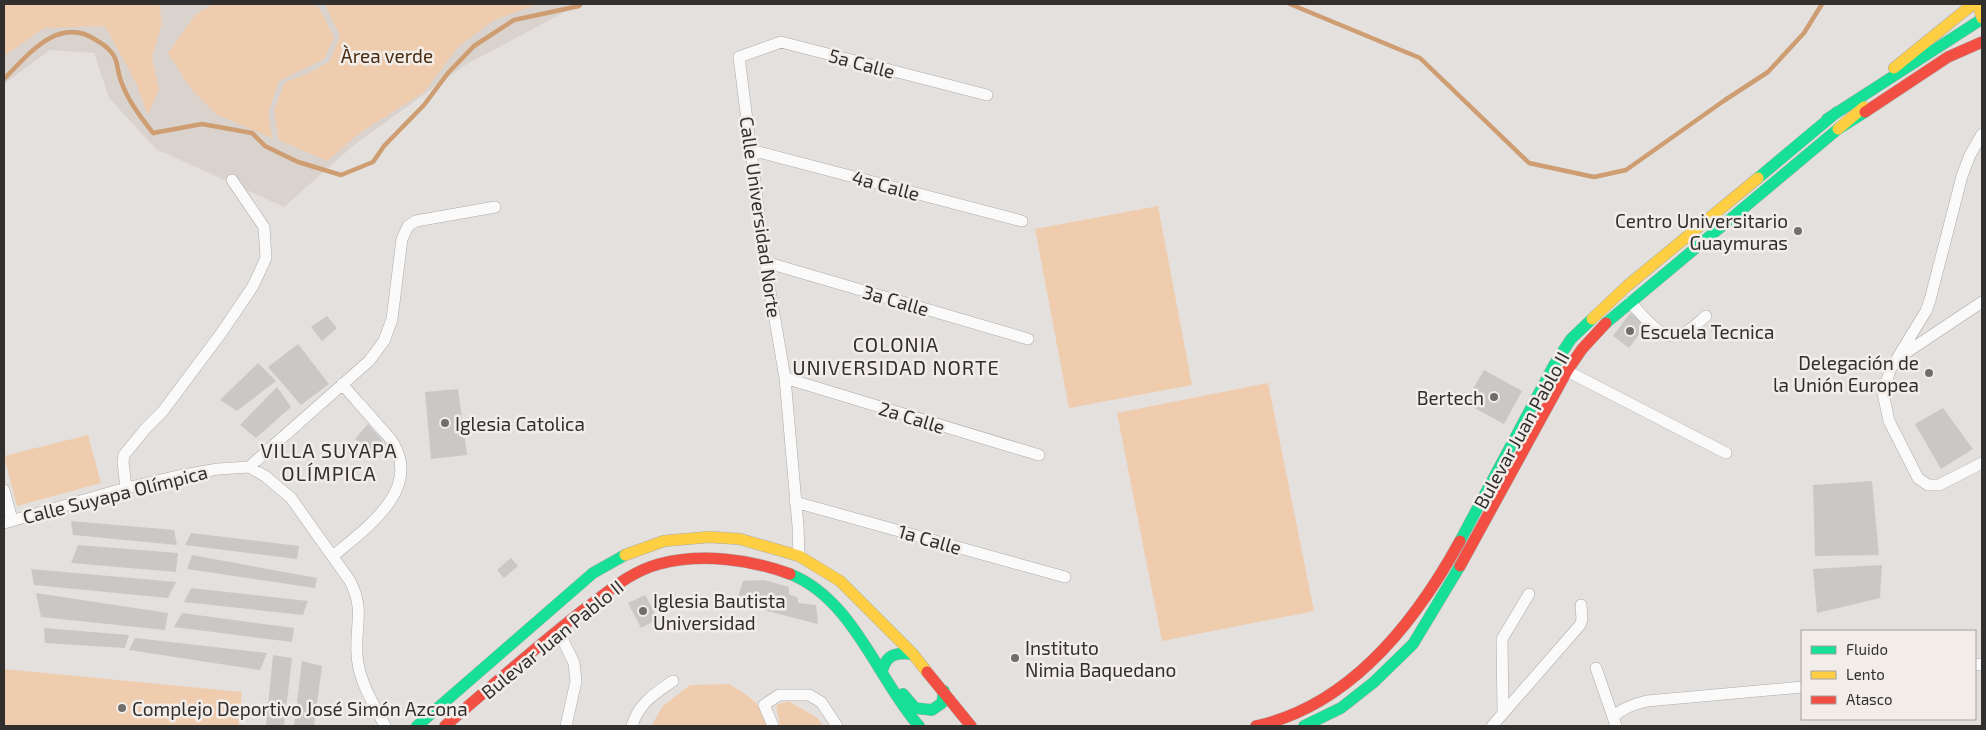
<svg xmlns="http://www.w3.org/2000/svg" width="1986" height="730" font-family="'Exo 2',sans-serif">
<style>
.built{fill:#dad3cd}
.green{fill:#f0ccae}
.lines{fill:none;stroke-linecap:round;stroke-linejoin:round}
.stream{stroke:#ce9d71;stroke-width:4.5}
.building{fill:#cac8c6}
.street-casing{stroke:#adaba9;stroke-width:12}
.fast-casing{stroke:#adaba9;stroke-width:12}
.slow-casing{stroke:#adaba9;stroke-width:12}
.jam-casing{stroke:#adaba9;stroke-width:12}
.street{stroke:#fbfafa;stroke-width:11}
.fast{stroke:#16e098;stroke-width:11}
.slow{stroke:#ffcf43;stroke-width:11}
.jam{stroke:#f24e42;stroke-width:11}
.poi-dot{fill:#706e6c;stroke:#f2ede9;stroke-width:2}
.labels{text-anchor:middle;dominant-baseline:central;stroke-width:5;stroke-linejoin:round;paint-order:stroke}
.park-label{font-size:19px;fill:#492c11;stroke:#f2ede9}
.street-label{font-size:19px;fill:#32302f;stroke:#f2ede9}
.poi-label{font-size:19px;fill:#32302f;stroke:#f2ede9;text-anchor:start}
.neighbourhood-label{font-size:20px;letter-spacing:1px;fill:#32302f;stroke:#f2ede9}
</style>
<rect width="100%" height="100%" fill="#e3e0de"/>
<!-- built -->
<path class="built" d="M4,4H580L465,65L354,145L284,207L156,149L109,98L94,53L50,50L4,84Z"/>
<!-- green -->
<path class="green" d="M4,4H159L162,22L152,58L159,89L148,115L136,83L105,26L44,28L4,56Z
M213,4H313L319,8L334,37L324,59L279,81L268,112L272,138L216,114L192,90L168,53L195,15Z
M325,4H538L494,20L459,46L424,92L361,132L327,161L279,140L274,110L285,82L310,73L330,61L340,36Z
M1158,206L1192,385L1069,408L1035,229Z
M1268,383L1314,611L1162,641L1117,413Z
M88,435L101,483L17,506L4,456Z
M4,669L242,692L239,726H4Z
M729,684C746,695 765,703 766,726H651L663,706L690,685Z
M788,701L818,718L823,726H780L776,705Z"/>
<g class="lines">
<!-- stream -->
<path class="stream" d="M1290,4L1420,58L1529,163L1594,177L1626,170L1725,100L1768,72L1804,33L1822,4
M4,79C28,55 58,15 96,40C103,44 112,51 115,58C118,65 118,74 121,81C128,101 140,116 153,133L202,124L252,133L265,146L298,162L341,175L373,162L384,146L424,105L448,73L474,46L514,20L579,6L581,4"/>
</g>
<!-- building -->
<path class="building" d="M1630,313L1646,325L1629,348L1613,336Z
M327,316L337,328L322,341L311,327Z
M298,344L329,384L301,405L268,367Z
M258,363L276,381L237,411L220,400Z
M1484,370L1522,391L1504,424L1465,403Z
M277,387L291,407L256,438L240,425Z
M458,389L467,455L431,459L425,392Z
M1943,408L1973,449L1941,469L1915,424Z
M368,424L387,446L375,455L355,439Z
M1872,481L1879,555L1815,556L1813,485Z
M71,521L174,530L177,545L73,535Z
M191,533L299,546L297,559L185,545Z
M78,545L178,553L176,572L71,563Z
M192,555L317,578L315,588L187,569Z
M511,558L518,566L504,578L497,570Z
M1882,565L1880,598L1817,613L1813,569Z
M31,569L176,582L168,598L34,585Z
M764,580L789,587V594L798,598V603L816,605L818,624L736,603L743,581Z
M191,588L308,601L303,615L184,602Z
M36,593L168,613L165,630L41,617Z
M645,595L658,619L641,628L628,603Z
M182,613L294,628L292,642L174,627Z
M44,628L129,635L125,648L45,643Z
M135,638L267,653L260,670L129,650Z
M273,655L292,658L284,726H266Z
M302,661L322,666L314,726H294Z"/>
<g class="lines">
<!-- street casing -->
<g class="street-casing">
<path id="street" d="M1982,134L1970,155L1962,176L1930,300L1926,311L1890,370L1883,393L1889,421L1918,478L1928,485H1939L1982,463
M751,150L1022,221
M765,262L1028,339
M1630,302C1643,315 1663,346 1684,333C1692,329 1699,322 1706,316
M1901,356L1982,302
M1567,371L1726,453
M785,378L1039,455
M249,467L369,361L384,341L392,319L402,239L408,226L416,221L495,207
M126,488L123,462L124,455L146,428L163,411L222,332L253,286L266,258L264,227L232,180
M4,490L12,520
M795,502L1065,577
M4,523L126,488L178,476L218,469L249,467L265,476L291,498L350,581C365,610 355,624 357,654C358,680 373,703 385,726
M333,556C365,529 422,490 393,443C389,436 383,431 378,425C366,411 354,398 342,384
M799,556L798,526L785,378L765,262L739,57L781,42L987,95
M558,630L574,663L576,681L566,726
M1975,665L1982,664
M1596,668L1613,717
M1503,712L1502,639L1529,594
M632,726C638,704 655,693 673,681
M773,726L764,705L779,695H809L821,702L837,726
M1492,726L1580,625L1582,619L1581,605
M1616,726L1613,717C1622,708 1634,704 1647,701L1802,687"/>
</g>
<!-- fast casing -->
<g class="fast-casing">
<path id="fast" d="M1827,119L1982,19
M1758,178L1837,112
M1606,323L1838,129L1865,112
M1460,541L1554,365L1571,339L1592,319
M790,574C853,599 877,678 919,726
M882,672C886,654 896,652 913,654
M903,694L915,708L932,710L942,703L944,691
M417,726L593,573L625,555
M1304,726L1341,708L1374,682L1413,644L1460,566"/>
</g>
<!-- slow casing -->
<g class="slow-casing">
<path id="slow" d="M1978,4L1982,18
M1894,68L1973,4
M1838,129L1864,107
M1592,319L1627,286L1758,178
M625,555L664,541L709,537L740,539L799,556L840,581L913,654L927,672"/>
</g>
<!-- jam casing -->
<g class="jam-casing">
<path id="jam" d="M1865,112L1948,57L1982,42
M1460,566L1567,371L1582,349L1606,323
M927,672L971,726
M445,726C490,687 535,648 582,611C607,593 629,572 659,564C702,553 749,559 790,574
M1256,726C1350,706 1416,621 1460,541"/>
</g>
<!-- street -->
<use href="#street" class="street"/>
<!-- fast -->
<use href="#fast" class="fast"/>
<!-- slow -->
<use href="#slow" class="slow"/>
<!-- jam -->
<use href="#jam" class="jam"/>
</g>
<!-- markers -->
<g class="poi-dot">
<circle cx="1798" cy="231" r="5"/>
<circle cx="1630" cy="331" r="5"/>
<circle cx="1929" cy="373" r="5"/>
<circle cx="1494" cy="397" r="5"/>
<circle cx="445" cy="423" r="5"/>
<circle cx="643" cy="611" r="5"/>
<circle cx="1015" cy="658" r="5"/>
<circle cx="122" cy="708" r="5"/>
</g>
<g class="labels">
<!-- park labels -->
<g class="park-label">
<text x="387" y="55">Àrea verde</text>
</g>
<!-- street labels -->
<g class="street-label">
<text transform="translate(862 63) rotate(15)">5a Calle</text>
<text transform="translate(886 185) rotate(15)">4a Calle</text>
<text transform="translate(761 217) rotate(82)">Calle Universidad Norte</text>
<text transform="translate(896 300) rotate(16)">3a Calle</text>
<text transform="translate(912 417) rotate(17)">2a Calle</text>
<text transform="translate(1521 430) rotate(-61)">Bulevar Juan Pablo II</text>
<text transform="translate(115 494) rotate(-14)">Calle Suyapa Olímpica</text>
<text transform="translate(930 539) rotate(16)">1a Calle</text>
<text transform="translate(552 639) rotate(-39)">Bulevar Juan Pablo II</text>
</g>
<!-- poi labels -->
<g class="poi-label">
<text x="1788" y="220" text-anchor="end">Centro Universitario<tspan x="1788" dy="22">Guaymuras</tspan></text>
<text x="1640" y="331">Escuela Tecnica</text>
<text x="1919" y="362" text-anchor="end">Delegación de<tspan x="1919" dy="22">la Unión Europea</tspan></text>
<text x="1484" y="397" text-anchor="end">Bertech</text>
<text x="455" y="423">Iglesia Catolica</text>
<text x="653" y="600">Iglesia Bautista<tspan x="653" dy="22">Universidad</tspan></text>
<text x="1025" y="647">Instituto<tspan x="1025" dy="22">Nimia Baquedano</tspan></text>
<text x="132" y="708">Complejo Deportivo José Simón Azcona</text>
</g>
<!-- neighbourhood labels -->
<g class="neighbourhood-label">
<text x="896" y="344">COLONIA<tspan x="896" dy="23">UNIVERSIDAD NORTE</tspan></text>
<text x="329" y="450">VILLA SUYAPA<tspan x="329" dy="23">OLÍMPICA</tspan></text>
</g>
</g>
<!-- border -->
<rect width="1986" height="730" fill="none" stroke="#32302f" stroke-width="10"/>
<!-- legend -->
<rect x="1801" y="630" width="175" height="90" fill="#f2ede9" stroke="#a5a19f"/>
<rect x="1811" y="646" width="25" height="8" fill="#16e098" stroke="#a5a19f"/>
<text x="1846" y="655" font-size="15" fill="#32302f">Fluido</text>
<rect x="1811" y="671" width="25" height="8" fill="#ffcf43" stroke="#a5a19f"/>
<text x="1846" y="680" font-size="15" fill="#32302f">Lento</text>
<rect x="1811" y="696" width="25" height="8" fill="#f24e42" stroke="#a5a19f"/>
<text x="1846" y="705" font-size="15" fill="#32302f">Atasco</text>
</svg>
